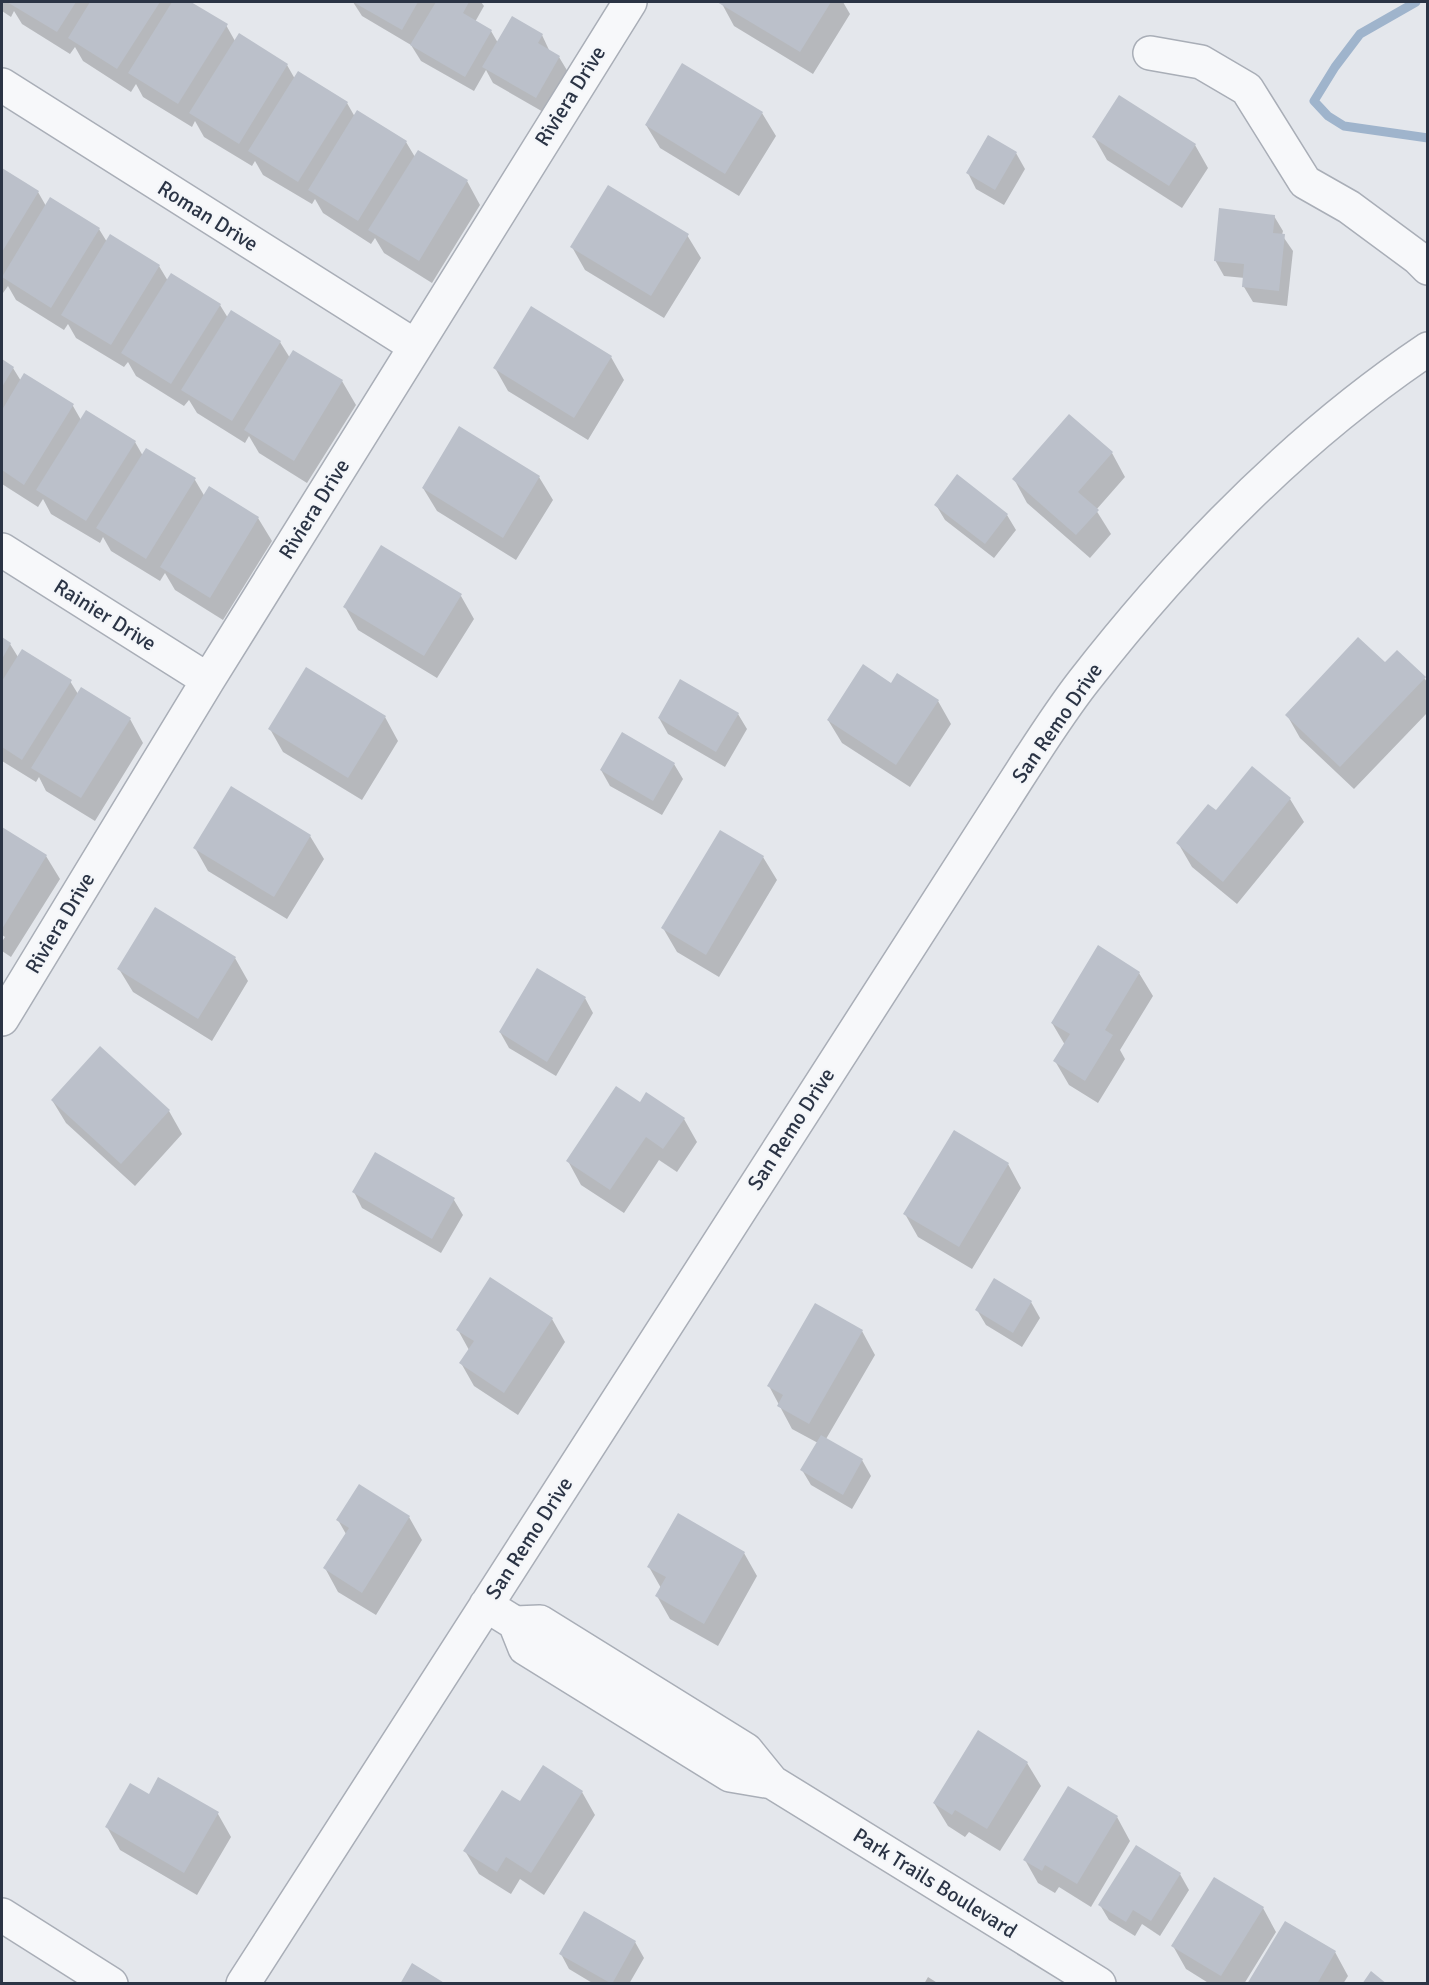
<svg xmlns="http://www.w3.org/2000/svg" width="1429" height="1985" font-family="Signika,sans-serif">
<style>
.shadow{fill:#0003}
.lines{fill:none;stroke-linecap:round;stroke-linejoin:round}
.stream{stroke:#9fb4cc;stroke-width:9}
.building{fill:#bbc0ca}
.minor-casing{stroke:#a9aeb7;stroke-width:36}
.minor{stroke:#f7f8fa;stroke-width:33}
.labels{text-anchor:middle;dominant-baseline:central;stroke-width:4.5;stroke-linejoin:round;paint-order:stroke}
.street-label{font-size:21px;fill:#2b3445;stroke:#f4f6f9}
</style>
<rect width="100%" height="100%" fill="#e4e7ec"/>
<!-- shadow -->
<path class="shadow" d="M2,2H188L226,25L235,41L287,65L295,79L347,103L355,117L406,142L415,157L467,181L480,205L432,283L384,253L375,238L371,244L323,213L315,199L312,204L263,175L255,161L252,166L204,137L195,121L192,127L143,97L136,84L131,92L83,61L75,47L70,54L22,24L14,11L11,17L2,11Z
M353,2H481L484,6L475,22L491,31L498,43L542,35L550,52L559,57L568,72L545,113L493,83L486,70L474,91L421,61L411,45L362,16Z
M721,2H843L850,14L813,74L734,26Z
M762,113L776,136L739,196L660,148L646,125Z
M1094,137L1195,145L1208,168L1182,208L1107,160Z
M1016,153L1025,169L1004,205L976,189L968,173Z
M2,170L38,192L46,206L99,229L107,242L159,266L168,281L220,305L228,318L280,342L290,358L294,352L342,381L356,405L307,483L259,453L249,436L245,443L197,413L189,400L184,406L136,376L128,362L124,367L76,338L68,324L64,330L16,300L8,286L3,293L2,292Z
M1274,216L1283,231L1282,235L1293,251L1287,306L1253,302L1244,287L1245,278L1224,276L1215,260Z
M687,235L701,258L664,318L585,270L572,247Z
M611,357L624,380L588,440L508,391L495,368Z
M2,360L13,368L21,381L73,406L81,420L135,442L143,456L195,480L205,497L210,488L258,518L272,541L223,620L175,590L165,573L160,581L111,551L103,537L100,543L51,514L43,499L38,507L2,484Z
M1069,416L1112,453L1125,477L1096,510L1111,534L1090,558L1027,503L1014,479Z
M539,477L553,500L516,560L437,511L423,488Z
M936,505L1007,515L1016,530L994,558L945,520Z
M461,596L474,619L437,678L358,630L345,607Z
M2,638L10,644L18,657L70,681L78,694L130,719L143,743L95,821L46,791L39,777L36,782L2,761Z
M1385,664L1424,678L1428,683V712L1354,789L1300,738L1287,715Z
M891,685L938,701L951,724L910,787L842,743L828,720Z
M738,714L747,729L725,767L668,734L659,718Z
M385,717L398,741L362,800L283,752L270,729Z
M674,764L683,779L662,815L610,786L601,770Z
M1252,768L1290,799L1304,822L1237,904L1192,867L1178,843L1216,813Z
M231,788L310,836L324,859L287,919L208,871L195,848Z
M2,828L46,856L60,879L11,957L2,951V939L3,940L5,937L2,935Z
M763,857L777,880L719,977L677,952L663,928Z
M235,958L248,981L212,1041L133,992L119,969Z
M1139,973L1153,996L1120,1050L1125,1059L1098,1103L1069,1085L1055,1061L1065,1045L1052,1023Z
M585,998L593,1013L556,1076L509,1048L500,1032Z
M52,1100L169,1111L182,1134L135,1186L66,1123Z
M641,1104L684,1119L697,1142L677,1172L659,1160L624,1213L581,1185L568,1161Z
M376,1154L454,1200L463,1215L441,1253L362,1208L354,1192Z
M1008,1164L1021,1188L972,1269L918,1237L905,1214Z
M1031,1302L1040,1318L1022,1347L986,1325L977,1310Z
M552,1319L565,1342L518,1415L474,1386L461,1363L469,1350L458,1330Z
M862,1331L875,1355L826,1439L862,1460L871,1476L852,1509L811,1485L802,1470L818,1443L792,1429L769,1386Z
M409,1517L422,1540L376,1615L338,1592L325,1568L346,1534L338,1520Z
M744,1553L757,1576L718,1646L670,1619L657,1596L661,1588L649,1567Z
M1027,1763L1041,1786L1000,1851L969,1832L965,1837L948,1826L934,1803Z
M582,1792L595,1815L544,1895L520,1879L511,1894L479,1874L465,1851L520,1804Z
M149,1796L218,1814L231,1837L197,1895L120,1850L107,1827Z
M1117,1817L1130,1841L1091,1907L1059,1887L1055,1893L1038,1883L1025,1860Z
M1180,1874L1189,1890L1160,1936L1142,1924L1135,1936L1109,1920L1100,1905Z
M1263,1908L1276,1932L1244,1984H1210L1186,1969L1173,1946Z
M584,1913L635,1942L644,1958L629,1984H594L569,1969L561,1954Z
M1335,1952L1348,1976L1343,1984H1249Z
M928,1977L939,1984H924Z"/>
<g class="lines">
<!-- stream -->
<path class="stream" d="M1416,2L1360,34L1335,67L1314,101L1328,116L1344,126L1428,138"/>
</g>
<!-- building -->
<path class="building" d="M7,2H76L57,32Z
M90,2H160L117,69L68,38Z
M172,2H191L228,24L178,104L128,73Z
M353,2H418L402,30Z
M436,2H469L463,13L492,30L465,77L410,45Z
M717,2H831L800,52Z
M512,16L543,34L538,43L560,56L536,98L482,67Z
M239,33L288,64L239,144L189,113Z
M682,63L763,112L725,174L645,125Z
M298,71L348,102L298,182L248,151Z
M1119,95L1196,144L1169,186L1092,137Z
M357,110L407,141L358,221L308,190Z
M988,135L1017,152L995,190L966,173Z
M418,150L468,180L419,261L368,230Z
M2,168L39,191L2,252Z
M608,185L689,234L651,296L570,247Z
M50,197L100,228L51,308L2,277Z
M1219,208L1275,215L1273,233L1285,234L1279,291L1242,287L1244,264L1214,261Z
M110,234L160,265L111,345L61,315Z
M171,273L221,304L171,384L121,353Z
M531,306L612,356L574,418L493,368Z
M231,310L281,341L232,421L181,390Z
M293,350L343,380L294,461L244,430Z
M2,359L14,367L2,387Z
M24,373L74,404L24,485L2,470V410Z
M86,410L136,441L86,521L36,490Z
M1069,414L1113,452L1078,492L1099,510L1076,535L1012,479Z
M459,426L540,476L503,538L422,488Z
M146,448L196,478L146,559L96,528Z
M957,474L1008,514L985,544L934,505Z
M209,486L259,517L210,598L160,567Z
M381,545L462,594L424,656L343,607Z
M2,637L11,643L2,659Z
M1358,637L1385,662L1397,650L1426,677L1340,767L1285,715Z
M22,649L72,680L22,760L2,747V681Z
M863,664L891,683L897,673L939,700L896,765L827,720Z
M306,667L386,716L348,778L268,729Z
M680,679L739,713L716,752L658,718Z
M81,687L131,718L81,798L31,768Z
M622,732L675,763L653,801L600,770Z
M1252,766L1291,798L1223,882L1176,843L1208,804L1216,810Z
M231,786L311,835L274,897L193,848Z
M2,827L47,855L2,929Z
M720,830L764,856L706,955L661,928Z
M155,907L236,957L198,1019L117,969Z
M1098,945L1140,972L1105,1030L1113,1035L1085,1081L1053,1061L1070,1034L1051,1023Z
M537,968L586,997L547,1062L499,1032Z
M100,1046L170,1110L121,1164L51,1100Z
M616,1086L640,1102L646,1092L685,1118L663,1149L646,1137L610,1190L566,1161Z
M954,1130L1009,1163L959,1247L903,1214Z
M375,1152L455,1198L432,1239L352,1192Z
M490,1277L553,1318L504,1393L459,1363L474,1341L456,1330Z
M994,1278L1032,1301L1013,1333L975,1310Z
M815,1303L863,1330L809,1424L777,1406L783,1395L767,1386Z
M821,1435L863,1459L843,1495L800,1470Z
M359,1484L410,1516L362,1593L323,1568L349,1528L336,1520Z
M678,1513L745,1552L704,1624L655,1596L666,1577L647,1567Z
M978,1730L1028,1762L987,1829L955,1810L952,1815L933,1803Z
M543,1765L583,1791L531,1873L506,1857L497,1872L463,1851L502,1790L520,1801Z
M158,1777L219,1812L184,1873L105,1827L130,1783L149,1794Z
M1068,1786L1118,1816L1077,1884L1045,1865L1042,1871L1023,1860Z
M1136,1845L1181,1873L1151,1921L1133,1910L1126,1922L1098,1905Z
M1214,1877L1264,1907L1221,1976L1171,1946Z
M584,1911L636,1941L612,1984L559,1954Z
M1285,1921L1336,1951L1317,1984H1247Z
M412,1963L446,1984H400Z
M1371,1971L1387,1984H1362Z"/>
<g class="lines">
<!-- minor casing -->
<g class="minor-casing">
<path id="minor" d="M1150,53L1201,62L1247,89L1305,182L1349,207L1418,258L1428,268
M2,85L415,346
M2,550L208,680
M2,1019L208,680L630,2
M486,1605L515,1623L540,1622L746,1750L772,1782L1099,1984
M515,1623L525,1648L730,1775L772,1782
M2,1915L111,1984
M243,1984L997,810C1025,767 1052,722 1083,682C1182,555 1294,439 1428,349"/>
</g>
<!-- minor -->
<use href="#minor" class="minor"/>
</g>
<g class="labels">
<!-- street labels -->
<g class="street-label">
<text transform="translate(570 96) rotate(-58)">Riviera Drive</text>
<text transform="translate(208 216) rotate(32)">Roman Drive</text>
<text transform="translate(314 509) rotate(-58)">Riviera Drive</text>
<text transform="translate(105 615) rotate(32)">Rainier Drive</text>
<text transform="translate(1057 723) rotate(-55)">San Remo Drive</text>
<text transform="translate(60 923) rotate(-59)">Riviera Drive</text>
<text transform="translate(791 1129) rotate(-57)">San Remo Drive</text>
<text transform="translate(529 1538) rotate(-57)">San Remo Drive</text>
<text transform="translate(935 1883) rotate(32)">Park Trails Boulevard</text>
</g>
</g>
<!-- border -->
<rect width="1429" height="1985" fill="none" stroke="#2b3445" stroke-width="6"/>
</svg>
